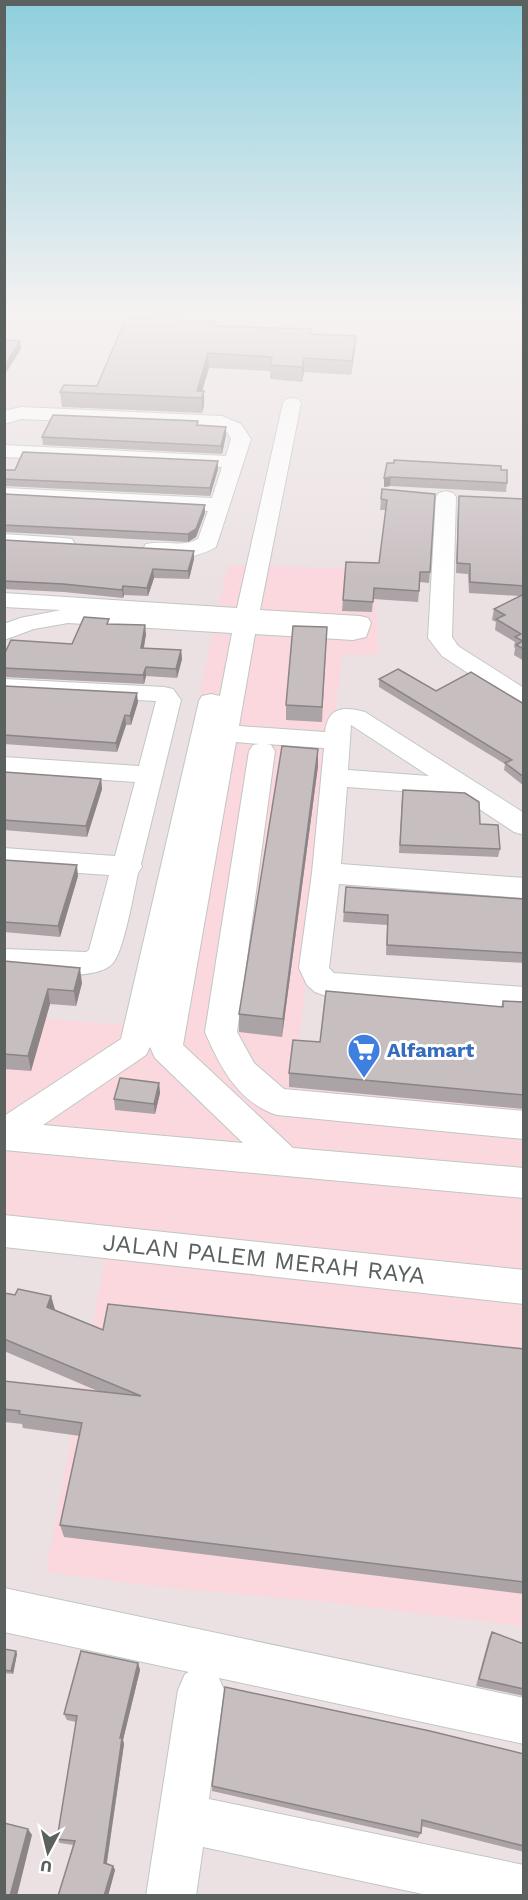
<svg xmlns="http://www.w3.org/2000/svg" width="528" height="1900" font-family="'Work Sans',sans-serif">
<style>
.commercial{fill:#fbd7de}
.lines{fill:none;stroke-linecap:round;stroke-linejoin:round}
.minor-casing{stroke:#c0c7c4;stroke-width:2}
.minor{fill:#fff;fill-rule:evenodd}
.wall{fill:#aba3a5}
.shaded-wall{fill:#8b8586}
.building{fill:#c7bec0;stroke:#8b8586;stroke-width:1.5}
.labels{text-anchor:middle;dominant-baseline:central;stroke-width:6;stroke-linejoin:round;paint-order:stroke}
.shop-label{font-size:20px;font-weight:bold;fill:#366cbe;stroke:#fff;text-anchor:start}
.near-street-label{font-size:24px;fill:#5a615e;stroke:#fff}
</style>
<rect width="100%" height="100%" fill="#ebe1e3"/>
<!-- commercial -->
<path class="commercial" d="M228,565L381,569L377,576L375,600L379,654L342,655L299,1041L523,1062V1626L317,1601L177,1589L46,1572L105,1259L50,1250L5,1246L4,1016L126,1025Z"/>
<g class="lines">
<!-- minor casing -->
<g class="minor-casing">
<path id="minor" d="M292,398L298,399L301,403L260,610L360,616L368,618L371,623L366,637L353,640L255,634L239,726L325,732C328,707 343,706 365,712L524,813V835L514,832L458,795L347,787L341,864L524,878V898L339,884L329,968L334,973L524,987V1011L326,996L315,992L307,985L299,968L312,873L324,748L266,744L271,745L275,751L237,1032L254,1063L284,1089L524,1111V1139L277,1115C239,1103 220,1067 205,1032L249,751L253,745L259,744L236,742L183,1045L293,1148L524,1168V1198L4,1150V1116L121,1039L199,701L202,696L211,694L220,696L232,633L68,623L34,629L4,640V624L20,618L61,610L4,607V593L237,608L283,403L286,399ZM351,725L429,776L348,770ZM150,1047L155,1058L243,1143L43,1125L146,1055Z
M21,407L222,416L241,424L251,439L216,547C194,560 171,560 146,554L143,549L146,544C164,540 182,548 198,539L208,511L4,500V488L212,498L222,467L4,457V445L226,456L231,439L227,432L219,427L21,419L4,424V411Z
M446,491L453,493L456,497L452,637L458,646L524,688V706L515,704L442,656L428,638L436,497L439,493Z
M4,534L64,538L72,539L75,544L72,549L64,550L4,546Z
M4,679L164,687L173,689L181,700L141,864L142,867L138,873C134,892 124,950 113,963C96,983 30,972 4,971V949L86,952L89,950L109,875L4,868V848L115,856L135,782L4,773V757L139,766L156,701L4,693Z
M4,1215L524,1270V1304L4,1247Z
M4,1588L524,1698V1744L219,1678L224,1690L209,1799L524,1865V1896H432L203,1847L196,1896H146L178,1690L185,1674L189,1672L4,1632Z"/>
</g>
<!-- minor -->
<use href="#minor" class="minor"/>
</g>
<!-- wall -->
<path class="wall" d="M180,315V320L215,321V326L311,329V334L355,350L351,375L304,372L302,382L270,379V371L209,368L202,391L204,405L202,413L62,407L60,392L97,386L149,319Z
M198,421V426L226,427V435L222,454L43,445L42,437Z
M218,461V469L210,496L4,486V470H15Z
M387,463L501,470L507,483L506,492L390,486L384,487Z
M382,489L430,572L429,583L420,582L418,602L373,599L372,612L342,611L346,562L379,563L386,510H380Z
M4,494L205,513L196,537L188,542L4,532Z
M459,496L524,499V661L514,655L515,648L514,647L515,642L495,630L496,622L492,620L494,609L520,596L469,593L468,574L456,573L458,506Z
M4,540L194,551V559L189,579L154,578L148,596L124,595L123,598L64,592L4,589Z
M327,627L322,722L286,720V705Z
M146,634L144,648L181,650L182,659L177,678L146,676L144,684L4,677V655L72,644Z
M379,679L436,691L524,704V786L504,770L505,764L379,687Z
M4,686L138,702L131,725H126L117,752L4,744Z
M318,749V766L282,1037L239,1032V1014Z
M4,772L101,779L102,789L87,837L4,830Z
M402,798L480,824L500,849L498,857L399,853Z
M4,860L78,876L60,937L4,932Z
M346,887L524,899V963L386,955L387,925L343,922Z
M4,961L82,983L76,1006L50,1004L31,1071L4,1069Z
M503,1001L524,1002V1109L289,1087V1073L501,1007Z
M159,1083L160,1093L155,1114L115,1110L114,1099Z
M4,1293L15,1295L51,1296L55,1310L103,1330L524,1349V1594L64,1537L60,1525L80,1436L23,1428L22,1424L4,1422V1381L100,1392L4,1351Z
M492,1632L524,1644V1696L476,1686L489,1638Z
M4,1649L17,1654L13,1674L4,1673Z
M138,1663L140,1670L123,1740L124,1744L107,1863L113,1866L115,1870L108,1896H58L73,1845L60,1843L57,1839L76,1722L67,1720L64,1714Z
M524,1754V1852L421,1826V1833L418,1838L212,1791V1786Z"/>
<!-- shaded-wall -->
<path class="shaded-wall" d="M356,336L355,350L351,375L352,361Z
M20,341L21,349L4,376V367Z
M208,353L209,368L200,398L197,391Z
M304,358V372L302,382V367Z
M204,391V405L202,413V398Z
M226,427V435L222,454L221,446Z
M218,461V469L210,496V488Z
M391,477L390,486L384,487V478Z
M205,505V513L196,537L188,542V534Z
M194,551V559L189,579L188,571Z
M153,569L154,578L148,596L147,588Z
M123,586L124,595L123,598L122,590Z
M145,625L146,634L142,657L141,648Z
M181,650L182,659L177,678L176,669Z
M146,667V676L144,684L143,675Z
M137,693L138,702L131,725L130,716Z
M125,715L126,725L117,752L116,743Z
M318,749V766L282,1037L283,1019Z
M101,779L102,789L87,837L86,826Z
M77,865L78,876L60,937L58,926Z
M80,968L82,983L76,1006L74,991Z
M48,989L50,1004L31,1071L28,1056Z
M159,1083L160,1093L155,1114L154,1104Z
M51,1296L55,1310L47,1307Z
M16,1651L17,1654L13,1674L11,1671Z
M138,1663L140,1670L123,1740L124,1744L106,1867L104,1863L120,1738Z
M28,1829L32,1835L17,1896H10Z
M113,1866L115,1870L108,1896H104Z"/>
<!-- building -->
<path class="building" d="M151,315H180L178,320L215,321L213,326H216L311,329L310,334L356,336L352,361L304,358L302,367L270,365L272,357L208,353L197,391H204L202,398L60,392L64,385L97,386L126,318L149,319Z
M4,340L20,341L4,367Z
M53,415L198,421L197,425L226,427L221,446L42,437Z
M23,452L218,461L210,488L4,479V470H15Z
M394,460L501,466V470H507V483L391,477L384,478L387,463H394Z
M382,489L435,494L430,572H420L419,591L374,588L373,602L343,600L346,562L379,563L387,500L381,499Z
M4,494L205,505L196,529L188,534L4,525Z
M459,496L524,499V586L470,582V564L457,563Z
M4,540L194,551L188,571L153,569L147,588L123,586L122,590L63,584L4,581Z
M524,594V649L516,645L523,641L515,637L521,634L496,619L505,615L494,609Z
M84,617L109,619L107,624L145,625L141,648L181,650L176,669L146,667L143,675L4,668V655L11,640L72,644Z
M293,626L327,627L322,707L286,705Z
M398,669L436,691L471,672L524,704V777L505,763L512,760L379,679Z
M4,686L137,693L130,716L125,715L116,743L4,735Z
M282,746L318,749L283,1019L239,1014Z
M4,772L101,779L86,826L4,820Z
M403,790L465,793L479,802L480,824L498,825L500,849L400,845Z
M4,860L77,865L58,926L4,922Z
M346,887L524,899V953L387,945L388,915L344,912Z
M4,961L80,968L74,991L48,989L28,1056L4,1054Z
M326,991L503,1007V1001L524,1002V1095L289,1073L293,1040L320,1042Z
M120,1078L159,1083L154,1104L114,1099Z
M18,1289L51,1296L47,1307L103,1330L108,1304L524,1349V1582L60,1525L82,1423L19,1414L20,1411L4,1409V1381L141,1396L4,1339V1293L15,1295Z
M492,1632L524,1644V1689L479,1679Z
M4,1649L16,1651L11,1671L4,1670Z
M81,1651L138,1663L120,1738H122L104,1863L113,1866L104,1896H58L75,1841L57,1839L77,1716L64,1714Z
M225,1687L430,1731L524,1754V1846L422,1820L421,1833L212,1786Z
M4,1823L28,1829L10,1896H4Z"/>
<!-- sky -->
<linearGradient id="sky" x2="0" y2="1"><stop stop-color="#8dcfdd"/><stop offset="0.54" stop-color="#f6f2f2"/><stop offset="1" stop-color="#f6f2f2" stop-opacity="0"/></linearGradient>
<rect width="528" height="581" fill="url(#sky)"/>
<!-- icons -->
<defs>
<g id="supermarket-pin" transform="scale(1.725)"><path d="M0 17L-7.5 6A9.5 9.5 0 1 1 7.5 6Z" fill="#3f7fe0" stroke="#fff"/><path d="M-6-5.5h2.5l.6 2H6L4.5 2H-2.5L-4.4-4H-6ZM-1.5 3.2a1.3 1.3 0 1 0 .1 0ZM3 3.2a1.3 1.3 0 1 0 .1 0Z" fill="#fff"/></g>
</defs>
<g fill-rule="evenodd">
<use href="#supermarket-pin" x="364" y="1050"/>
</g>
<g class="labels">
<!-- shop labels -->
<g class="shop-label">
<text x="387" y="1050">Alfamart</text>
</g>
<!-- near-street labels -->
<g class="near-street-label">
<text transform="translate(264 1259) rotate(6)">JALAN PALEM MERAH RAYA</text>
</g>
</g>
<!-- border -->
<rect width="528" height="1900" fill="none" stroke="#5a615e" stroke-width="12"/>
<!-- north arrow -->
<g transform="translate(48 1852) rotate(187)" stroke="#ffffff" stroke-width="4.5" paint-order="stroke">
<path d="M0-4.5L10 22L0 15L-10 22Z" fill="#5a615e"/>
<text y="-9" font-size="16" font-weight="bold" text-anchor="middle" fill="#5a615e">U</text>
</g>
</svg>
